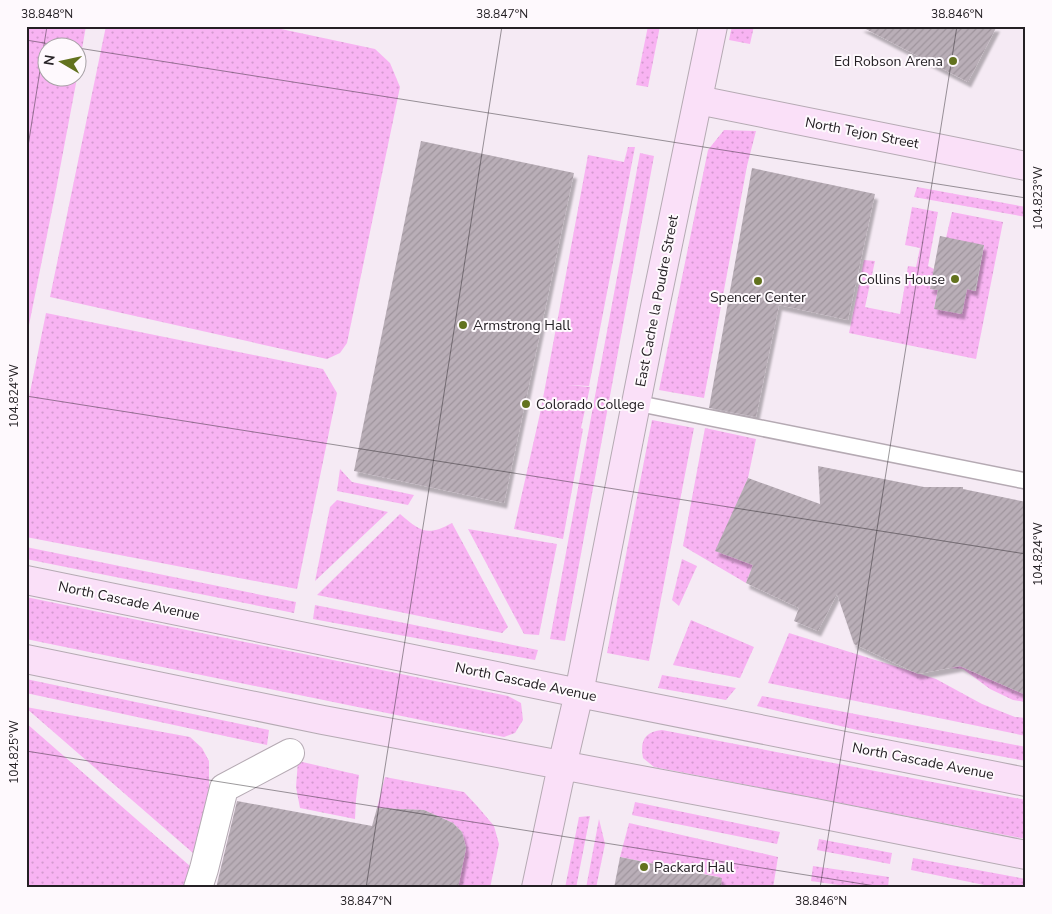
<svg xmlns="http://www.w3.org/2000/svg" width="1052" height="914" font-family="'Nunito Sans',sans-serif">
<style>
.grass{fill:url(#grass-dots)}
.building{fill:url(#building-hatch);filter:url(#shadow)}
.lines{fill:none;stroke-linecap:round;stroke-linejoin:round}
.lane-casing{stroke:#b5aab3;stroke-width:18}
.street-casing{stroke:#b5aab3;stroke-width:30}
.secondary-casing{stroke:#b5aab3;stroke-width:30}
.lane{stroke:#fff;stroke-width:15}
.street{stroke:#fff;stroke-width:28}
.secondary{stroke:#fae0f8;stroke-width:28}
.ticks{fill:none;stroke:#242024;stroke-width:1;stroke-opacity:0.45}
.poi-dot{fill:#62721e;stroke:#fef9fd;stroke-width:2}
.labels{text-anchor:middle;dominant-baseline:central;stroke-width:4;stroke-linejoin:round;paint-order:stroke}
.poi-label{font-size:14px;fill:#242024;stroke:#fef9fd;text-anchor:start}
.street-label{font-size:14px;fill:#242024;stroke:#fef9fd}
.neatline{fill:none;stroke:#242024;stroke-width:2}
.ticks-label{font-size:12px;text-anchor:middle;fill:#242024}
</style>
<defs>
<pattern id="grass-dots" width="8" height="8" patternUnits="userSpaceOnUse" patternTransform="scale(1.25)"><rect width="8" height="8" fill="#f8b3f2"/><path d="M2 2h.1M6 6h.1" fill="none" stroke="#d49acf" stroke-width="1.8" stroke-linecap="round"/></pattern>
<pattern id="building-hatch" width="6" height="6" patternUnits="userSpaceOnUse" patternTransform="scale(1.25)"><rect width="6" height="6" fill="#b9aeb7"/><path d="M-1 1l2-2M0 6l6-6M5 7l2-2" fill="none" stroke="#9f959d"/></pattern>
<filter id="shadow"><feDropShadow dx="3" dy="5.5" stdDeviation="1" flood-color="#0004"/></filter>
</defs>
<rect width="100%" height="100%" fill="#f5eaf4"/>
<!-- grass -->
<path class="grass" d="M26,26H86L78,72V48H48V78H77L55,195L26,340Z
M106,26H267L375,49L390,63L400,87L347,343L340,353L327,359L50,297Z
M648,26H660L648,87L636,85Z
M732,26H754L750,44L729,40Z
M724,130L756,131L747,166L704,398L659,390L708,150Z
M628,147H635L589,386L567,385L590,387L581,428L583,429L563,539L514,529L541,409L588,155L624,162Z
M640,153L654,156L565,641L550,639Z
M917,187L1026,207V217L914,197Z
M912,207L938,212L928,266L934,269L930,289L938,290L934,308L961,314L967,289L976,291L984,246L946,238L952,212L1003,222L976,359L849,333L864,260L875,261L865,307L900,314L908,266L916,267L920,248L905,245Z
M46,313L323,369L337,393L297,589L26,537V412Z
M652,420L694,428L649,661L607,653Z
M705,428L756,439L748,478L716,551L753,565L746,583L683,546Z
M340,469L352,482L414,495L408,505L337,491Z
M337,500L388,512L315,581L330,507Z
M400,514C420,531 427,537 452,523L508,627L502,633L317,595Z
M468,529L557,544L539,635L524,634Z
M26,547L296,602L294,613L26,559Z
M682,559L697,566L679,606L672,600Z
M26,597L508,696L521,703L523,720L515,733L504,737L26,639Z
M315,605L538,650L535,660L313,619Z
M691,620L754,647L740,678L673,665Z
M789,633L936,679L982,704L1015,717L1026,718V736L768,683Z
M960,666L1026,695V702L1013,700L990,689L963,669L949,668Z
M662,675L736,688L726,700L658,688Z
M26,679L269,730L267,745L26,693Z
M762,696L1026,747V761L857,730L757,706Z
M26,707L190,737L202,748L209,761V789L193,853L26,708Z
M26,723L190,866L186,884L184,888H26Z
M662,730L1026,800V839L654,767L643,758C640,741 644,732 662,730Z
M298,761L359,775L356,799L355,819L300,808L296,787Z
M385,777L464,792L478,807L494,826L499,844L490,888H461L458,886L466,848L462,832L453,823L424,810L377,808Z
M635,802L780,832L777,844L632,815Z
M590,816L576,888H565L579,817Z
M599,819L605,844L596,888H586Z
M629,823L778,857L773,888L758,886L756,888H718L719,877L620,857Z
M819,839L892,853L890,864L817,850Z
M913,858L1026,879V888H999L911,870Z
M813,866L889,877L888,888H859L811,881Z"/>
<!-- building -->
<path class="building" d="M860,26H997L968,82Z
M421,141L574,173L504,503L354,471Z
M752,168L875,194L848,320L779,305L756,417L709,408Z
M940,236L984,245L975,291L967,289L962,314L934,309L938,290L930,289Z
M818,466L924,487H963V489L1026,502V695L960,666L918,674L854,644L837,594L818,631L794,621L799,608L746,583L753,565L715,551L748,478L820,504Z
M237,801L372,826L377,808L424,810L453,823L462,832L466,848L458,888H216Z
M620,857L722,878L721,888H614Z"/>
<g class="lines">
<!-- lane casing -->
<g class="lane-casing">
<path id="lane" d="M636,403L1026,481"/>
</g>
<!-- street casing -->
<g class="street-casing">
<path id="street" d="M198,888L204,869L224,788L290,753"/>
</g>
<!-- secondary casing -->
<g class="secondary-casing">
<path id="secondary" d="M698,100L1026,166
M26,580L579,693L1026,782
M26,659L323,720L805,811L1026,855
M536,888L562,766L579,693L655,307L713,26"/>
</g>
<!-- lane -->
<use href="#lane" class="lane"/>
<!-- street -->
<use href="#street" class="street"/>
<!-- secondary -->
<use href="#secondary" class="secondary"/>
</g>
<!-- ticks -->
<path class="ticks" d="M26,40L74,48M78,48L1026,198M26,159L47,26M26,396L1026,554M26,751L888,888M366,888L502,26M820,888L957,26"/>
<!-- markers -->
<g class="poi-dot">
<circle cx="953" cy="61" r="5"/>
<circle cx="955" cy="279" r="5"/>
<circle cx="758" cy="281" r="5"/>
<circle cx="463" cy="325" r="5"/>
<circle cx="526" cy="404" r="5"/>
<circle cx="644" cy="867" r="5"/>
</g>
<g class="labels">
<!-- poi labels -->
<g class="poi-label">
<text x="943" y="61" text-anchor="end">Ed Robson Arena</text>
<text x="945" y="279" text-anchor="end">Collins House</text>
<text x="758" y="297" text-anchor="middle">Spencer Center</text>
<text x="473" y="325">Armstrong Hall</text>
<text x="536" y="404">Colorado College</text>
<text x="654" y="867">Packard Hall</text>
</g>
<!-- street labels -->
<g class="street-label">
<text transform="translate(862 133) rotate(11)">North Tejon Street</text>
<text transform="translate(657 301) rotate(-79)">East Cache la Poudre Street</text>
<text transform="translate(129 601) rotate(12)">North Cascade Avenue</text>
<text transform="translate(526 682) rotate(12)">North Cascade Avenue</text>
<text transform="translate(923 761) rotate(11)">North Cascade Avenue</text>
</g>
</g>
<!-- border -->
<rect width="1052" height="914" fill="none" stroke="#fef9fd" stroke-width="55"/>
<!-- north arrow -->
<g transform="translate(62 62) rotate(279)"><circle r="24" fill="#fef9fd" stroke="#a7a2a6"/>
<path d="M0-4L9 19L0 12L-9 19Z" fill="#62721e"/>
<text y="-8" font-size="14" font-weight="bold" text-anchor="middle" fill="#242024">N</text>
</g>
<rect x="28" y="28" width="996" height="858" class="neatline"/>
<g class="ticks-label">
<text x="47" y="18">38.848°N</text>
<text x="502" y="18">38.847°N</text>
<text x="957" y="18">38.846°N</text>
<text transform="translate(1038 198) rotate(-90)" y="4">104.823°W</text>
<text transform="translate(14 396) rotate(-90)" y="4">104.824°W</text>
<text transform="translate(1038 554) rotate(-90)" y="4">104.824°W</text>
<text transform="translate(14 752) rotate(-90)" y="4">104.825°W</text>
<text x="366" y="905">38.847°N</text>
<text x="821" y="905">38.846°N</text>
</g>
</svg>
